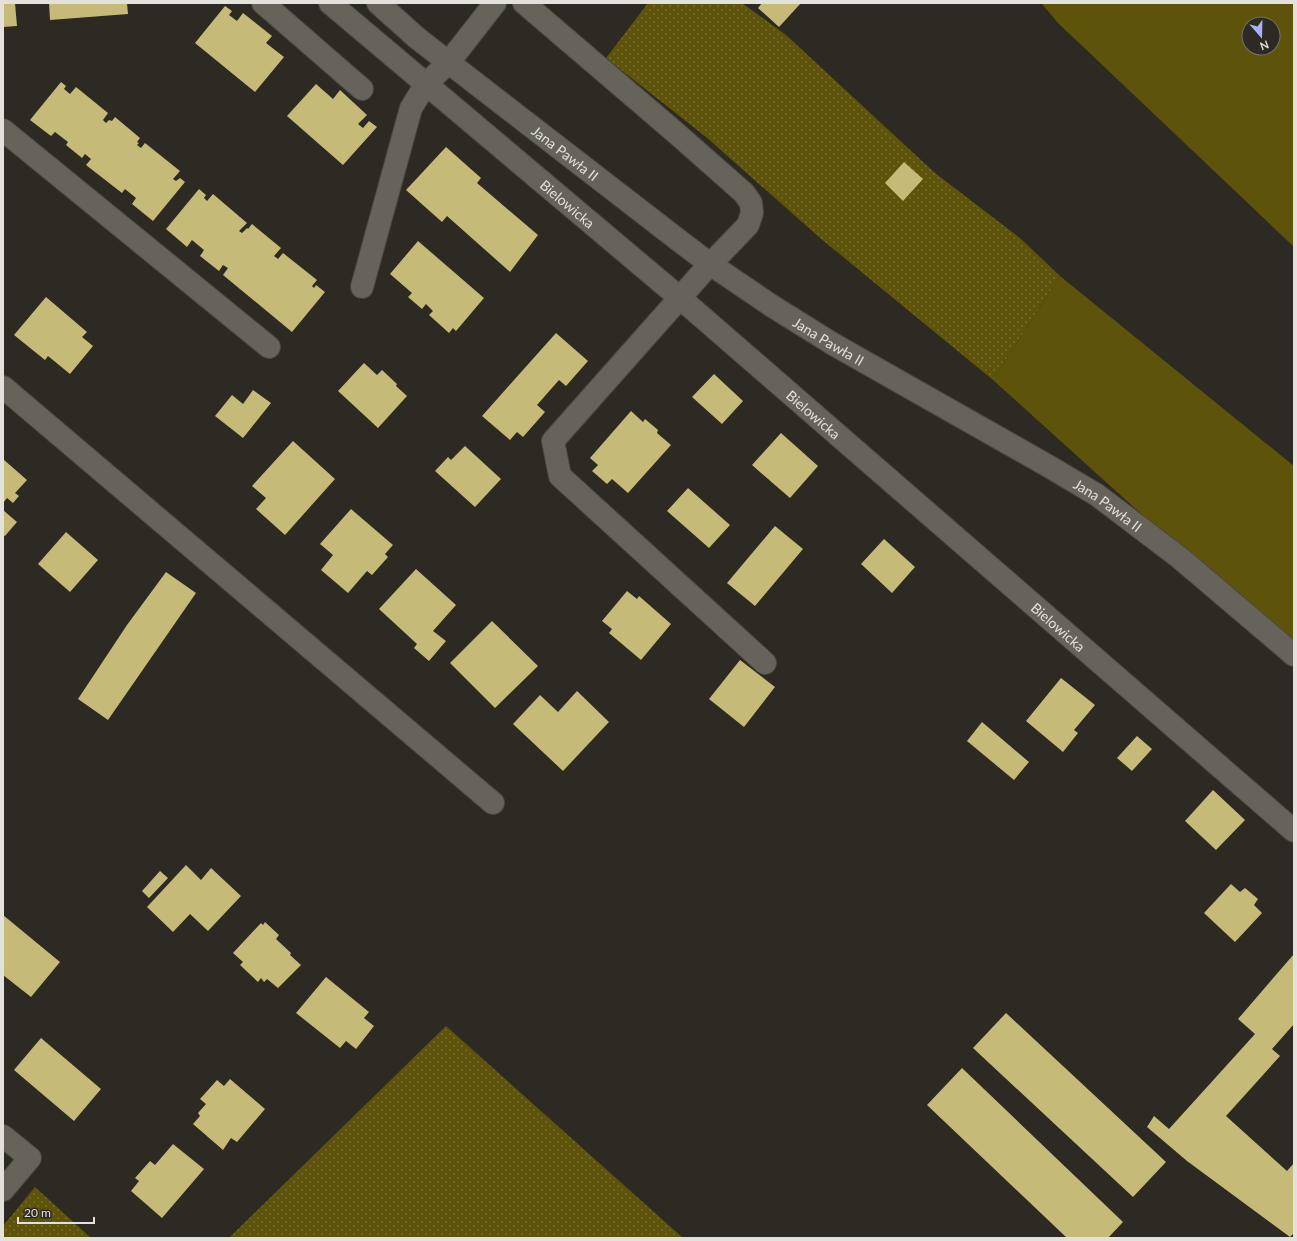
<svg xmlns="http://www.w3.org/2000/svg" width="1297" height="1241" font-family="Lato,sans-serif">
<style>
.grass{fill:#5e530a;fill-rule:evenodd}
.park{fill:url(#park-dots)}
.building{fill:#c6ba78}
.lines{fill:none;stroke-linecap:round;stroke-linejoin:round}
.minor-casing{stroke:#4a4941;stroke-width:24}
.minor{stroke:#65635a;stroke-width:22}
.labels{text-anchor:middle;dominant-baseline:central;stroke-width:4;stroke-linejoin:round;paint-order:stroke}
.street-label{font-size:14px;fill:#e2e1dc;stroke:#2c2a22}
</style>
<defs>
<pattern id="park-dots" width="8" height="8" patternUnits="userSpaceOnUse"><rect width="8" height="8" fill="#5e530a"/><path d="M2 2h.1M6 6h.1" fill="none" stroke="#756b2d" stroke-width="1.8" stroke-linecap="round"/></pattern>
</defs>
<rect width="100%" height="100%" fill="#2c2a22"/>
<!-- grass -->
<path class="grass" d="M1043,3H1294V247L1058,23L1042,4ZM1249,24H1273V48H1249Z
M1060,276L1294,466V652L993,380Z"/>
<!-- park -->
<path class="park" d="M648,3H742L786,35L935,173L1020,238L1060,276L993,380L820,238L706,137L606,58Z
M446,1026L683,1238H229Z
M35,1187L91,1238H3V1226Z"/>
<!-- building -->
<path class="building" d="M3,3H15L17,26L3,27Z
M49,3H127L128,14L50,20Z
M762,3H801L779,27L758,8Z
M225,6L232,11L229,15L237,21L243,13L272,36L266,43L284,57L255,92L195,43Z
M61,82L66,86L64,89L70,94L76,87L108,113L103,120L106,123L109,120L112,121L115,117L140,138L137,142L139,143L137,145L141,148L145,143L180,171L173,179L176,181L180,178L185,182L153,221L132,204L136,198L125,189L122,193L86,165L91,159L85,154L82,158L66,145L68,142L55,132L51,136L30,120Z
M316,84L333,99L340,90L367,115L358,124L363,128L369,121L377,127L343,165L287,116Z
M446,147L481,178L477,183L538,235L510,272L447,216L442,222L406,190Z
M904,162L923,179L903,201L885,183Z
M199,189L206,195L204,198L207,201L213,194L247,223L239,231L242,233L247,228L248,229L252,224L281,248L274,256L278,259L283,253L317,280L312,286L314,288L316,285L325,292L292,332L223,275L228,268L223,265L219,271L200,256L204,250L192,240L187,247L166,229Z
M418,241L484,298L456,331L453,328L449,333L429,315L433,311L426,304L422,309L408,297L412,293L390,274Z
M46,297L87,332L82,337L93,346L70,374L48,356L45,360L14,335Z
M556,333L588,361L566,386L559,380L537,405L545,412L523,437L517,432L510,440L482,416Z
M364,363L377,375L382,370L397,384L396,386L407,396L378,428L338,391Z
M714,374L743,401L722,424L692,397Z
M253,390L271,403L243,438L215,416L232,395L243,404Z
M631,411L643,422L645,419L658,430L657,433L671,445L628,493L612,479L607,484L592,471L598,465L590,458Z
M781,433L818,466L790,498L752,465Z
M293,441L335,479L285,535L256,509L266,498L252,486Z
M465,446L501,479L475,507L435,471L448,457L451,460Z
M3,459L27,480L15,493L19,496L13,503L7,498L3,503Z
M688,488L730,525L709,548L667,511Z
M351,509L393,545L385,554L388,557L372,575L367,571L348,593L321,570L333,555L320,544Z
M3,510L17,522L5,536L3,535Z
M775,526L803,549L755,606L727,583Z
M66,532L98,560L70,592L38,564Z
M884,539L915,567L892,593L861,564Z
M416,569L456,605L433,631L446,641L429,661L414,648L417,644L379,609Z
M166,572L196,593L108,720L78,699L127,625Z
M627,591L637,599L639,596L671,624L641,660L609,633L612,629L602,621Z
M492,621L538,666L495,708L450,663Z
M740,660L775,687L744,727L709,699Z
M1061,678L1095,705L1074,730L1078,733L1063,752L1026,721Z
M577,691L609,722L563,771L513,724L540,695L558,712Z
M982,722L1029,762L1014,780L967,741Z
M1137,736L1152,749L1132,771L1117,758Z
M1213,790L1245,820L1216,850L1185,821Z
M186,865L201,880L211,868L241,896L208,931L190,914L173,932L147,907Z
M160,871L168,878L149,898L142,891Z
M1231,884L1240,892L1245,888L1258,899L1254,905L1262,913L1235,942L1204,913Z
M3,915L60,962L31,997L3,975Z
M265,922L279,935L276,939L291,953L290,955L301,965L278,988L267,979L264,982L261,978L258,982L240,965L243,962L233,953L261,923L263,925Z
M1294,954V1024L1272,1049L1280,1056L1226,1116L1287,1171L1294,1163V1233L1290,1237L1187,1161L1147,1127L1154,1116L1169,1129L1255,1034L1238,1019Z
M326,977L369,1012L364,1018L374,1026L356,1049L346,1041L340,1048L296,1013Z
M1006,1013L1166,1162L1133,1197L973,1048Z
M41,1038L101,1089L74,1121L14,1070Z
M962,1068L1123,1222L1108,1238H1067L927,1105Z
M230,1079L265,1109L237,1142L231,1138L223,1150L193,1124L200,1116L198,1113L206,1104L200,1099L217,1080L224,1086Z
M173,1144L204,1169L162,1218L131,1191L139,1181L135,1178L150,1161L155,1165Z"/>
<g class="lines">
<!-- minor casing -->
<g class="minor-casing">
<g id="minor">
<path d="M263,3L362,89"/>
<path id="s1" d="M330,3L680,298L1294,831"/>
<path id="s2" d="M378,3L417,38L677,239L710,264L772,306L833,344L1050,467L1097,495L1180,558L1294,655"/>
<path d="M524,3L676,133L744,193L751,203L752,213L748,225L701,274L553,441L560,476L765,663"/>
<path d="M3,130L269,347"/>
<path d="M362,287L411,108L426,84L449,62L495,3"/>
<path d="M3,387L493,803"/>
<path d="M3,1136L30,1158L3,1190"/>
</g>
</g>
<!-- minor -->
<use href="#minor" class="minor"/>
</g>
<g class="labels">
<!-- street labels -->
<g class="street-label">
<text stroke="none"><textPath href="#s2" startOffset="240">Jana Pawła II</textPath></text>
<text stroke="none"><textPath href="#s1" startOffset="311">Bielowicka</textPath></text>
<text stroke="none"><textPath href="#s2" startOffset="564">Jana Pawła II</textPath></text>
<text stroke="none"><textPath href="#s1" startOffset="635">Bielowicka</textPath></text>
<text stroke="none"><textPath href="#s2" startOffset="888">Jana Pawła II</textPath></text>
<text stroke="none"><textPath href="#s1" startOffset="959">Bielowicka</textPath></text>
</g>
</g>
<!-- border -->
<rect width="1297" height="1241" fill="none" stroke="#e2e1dc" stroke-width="8"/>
<!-- north arrow -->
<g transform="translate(1261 36) rotate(160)"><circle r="19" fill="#2c2a22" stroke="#75736c"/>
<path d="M0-3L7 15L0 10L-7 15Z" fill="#a7b1fc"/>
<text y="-6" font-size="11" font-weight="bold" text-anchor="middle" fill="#e2e1dc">N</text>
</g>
<!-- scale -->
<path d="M18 1217v6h76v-6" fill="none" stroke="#e2e1dc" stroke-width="2"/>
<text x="24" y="1217" font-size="12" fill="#e2e1dc" stroke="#2c2a22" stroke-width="3" paint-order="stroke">20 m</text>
</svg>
